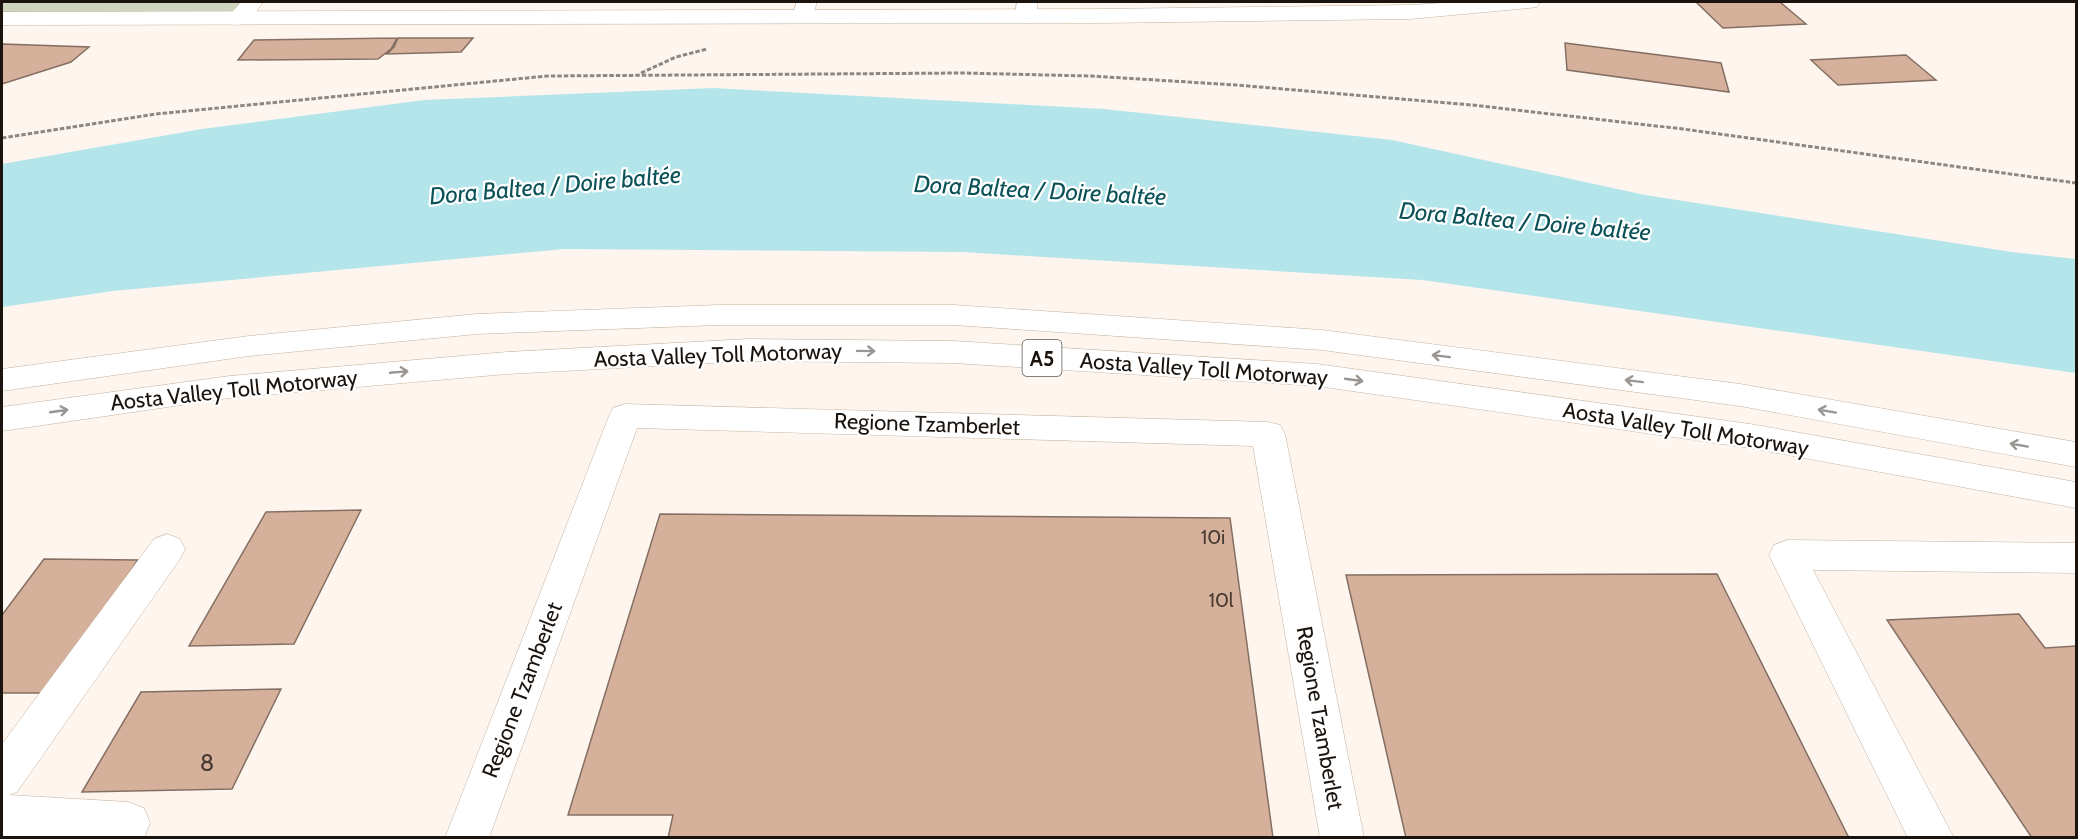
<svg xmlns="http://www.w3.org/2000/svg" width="2078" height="839" font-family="Cabin,sans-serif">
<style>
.green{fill:#cdd6bd}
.water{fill:#b4e5ea}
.building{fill:#d5b19c;stroke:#846f62;stroke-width:1.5}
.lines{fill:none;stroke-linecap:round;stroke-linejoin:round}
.minor-casing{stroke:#c3b19f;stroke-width:1}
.major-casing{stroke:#c3b19f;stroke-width:1}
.highway-casing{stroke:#c3b19f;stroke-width:1}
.path{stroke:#8e8680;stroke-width:3;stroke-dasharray:4.5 2;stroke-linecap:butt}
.minor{fill:#fff;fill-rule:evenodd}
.major{fill:#fff;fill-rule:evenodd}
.highway{fill:#fff;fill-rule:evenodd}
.oneway{stroke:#989593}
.labels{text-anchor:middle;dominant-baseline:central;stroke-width:4.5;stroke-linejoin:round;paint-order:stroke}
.number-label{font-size:20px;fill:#4a3b32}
.shield{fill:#fff;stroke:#5f5a56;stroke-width:1.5}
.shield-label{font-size:21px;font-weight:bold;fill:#1b140e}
.street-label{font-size:22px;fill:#1b140e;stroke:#fff}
.water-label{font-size:24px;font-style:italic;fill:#0b5258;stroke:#fff}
.near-number-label{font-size:24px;fill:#4a3b32}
</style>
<rect width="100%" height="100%" fill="#fdf5ee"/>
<!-- green -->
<path class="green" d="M2,2H241L232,11L217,14H2Z"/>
<!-- water -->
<path class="water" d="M713,88L1104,109L1392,140L1645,195L2012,252L2076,259V373L1422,280L962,252L564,249L113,291L2,307V164L202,129L424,100Z"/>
<!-- building -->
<path class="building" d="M1696,2H1780L1806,24L1723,28Z
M397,38L391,49L378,59L238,60L254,40Z
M398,38H473L461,52L387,54L394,47Z
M1565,43L1721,63L1729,92L1567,70Z
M2,44L89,47L71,62L2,84Z
M1906,55L1936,80L1838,85L1811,60Z
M361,510L294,644L189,646L266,512Z
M660,514L1230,518L1273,838H668L673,815H568Z
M44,559L138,560L47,693H2V615Z
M1717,574L1849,838H1406L1346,575Z
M2019,614L2045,648L2076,646V838H2032L1887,620Z
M281,689L232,789L82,792L141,692Z"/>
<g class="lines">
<!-- minor casing -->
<g class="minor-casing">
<path id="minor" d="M241,2H263C254,15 246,28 229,24L226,19Z
M797,2H817L811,21L803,23L795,21L792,16Z
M1017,2H1037V16L1034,21L1026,23L1018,21L1015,16Z
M625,404L1268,422L1280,425L1285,434L1364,838H1320L1253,446L637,428L489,838H445L609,416L613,408Z
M167,534L180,539L185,549L180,559L17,792L9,795L128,802L144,808L150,823L144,838L2,837V744L154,539Z
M1787,540L2076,543V573L1813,570L1954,838H1908L1769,555L1774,545Z"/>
</g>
<!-- major casing -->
<g class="major-casing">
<path id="major" d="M1458,2H1540L1537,7L1529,8L1410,19L1100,23L2,25V12L1100,9L1410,5Z"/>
</g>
<!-- highway casing -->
<g class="highway-casing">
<path id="highway" d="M719,305H954L1322,330L1740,384L2076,442V467L1740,406L1322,350L954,325H719L477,334L249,356L2,391V369L249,336L477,314Z
M749,339L954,341L1317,364L1750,424L2076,482V508L1750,448L1317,386L954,363L749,361L507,374L230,398L2,431V407L230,376L507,352Z"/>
</g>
<!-- path -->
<path class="path" d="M641,73L676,57L707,49
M2,138L156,114L547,76L962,73L1091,76L1236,85L1472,105L1683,129L2076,183"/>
<!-- minor -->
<use href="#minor" class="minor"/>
<!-- major -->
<use href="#major" class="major"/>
<!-- highway -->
<use href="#highway" class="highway"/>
</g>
<!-- one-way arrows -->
<defs><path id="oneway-shaft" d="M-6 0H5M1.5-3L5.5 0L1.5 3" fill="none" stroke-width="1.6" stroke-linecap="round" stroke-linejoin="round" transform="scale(1.5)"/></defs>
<g class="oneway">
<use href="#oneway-shaft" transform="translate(866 351) rotate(1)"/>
<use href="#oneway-shaft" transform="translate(1441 356) rotate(-173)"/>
<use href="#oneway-shaft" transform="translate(399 372) rotate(-5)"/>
<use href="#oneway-shaft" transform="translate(1354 380) rotate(8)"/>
<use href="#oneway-shaft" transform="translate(1634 381) rotate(-173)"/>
<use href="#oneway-shaft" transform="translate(59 411) rotate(-8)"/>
<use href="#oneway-shaft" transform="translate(1827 411) rotate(-170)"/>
<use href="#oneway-shaft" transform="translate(2019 445) rotate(-170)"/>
</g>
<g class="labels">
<!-- number labels -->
<g class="number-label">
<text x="1213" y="537">10i</text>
<text x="1221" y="600">10l</text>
</g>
<!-- shield labels -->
<rect class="shield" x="1022.5" y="340" width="39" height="36" rx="4.5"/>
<g class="shield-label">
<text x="1042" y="358">A5</text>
</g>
<!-- street labels -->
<g class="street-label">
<text transform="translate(718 355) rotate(-2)">Aosta Valley Toll Motorway</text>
<text transform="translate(1204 369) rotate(4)">Aosta Valley Toll Motorway</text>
<text transform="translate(234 390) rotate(-6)">Aosta Valley Toll Motorway</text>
<text transform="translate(927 424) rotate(2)">Regione Tzamberlet</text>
<text transform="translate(1686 429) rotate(9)">Aosta Valley Toll Motorway</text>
<text transform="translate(522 690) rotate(-69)">Regione Tzamberlet</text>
<text transform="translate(1320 718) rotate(80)">Regione Tzamberlet</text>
</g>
<!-- water labels -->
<g class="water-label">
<text transform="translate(555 185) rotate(-5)">Dora Baltea / Doire baltée</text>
<text transform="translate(1040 190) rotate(3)">Dora Baltea / Doire baltée</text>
<text transform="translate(1525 221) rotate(5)">Dora Baltea / Doire baltée</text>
</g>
<!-- near-number labels -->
<g class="near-number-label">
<text x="207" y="762">8</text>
</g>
</g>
<!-- border -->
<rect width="2078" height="839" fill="none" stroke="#1b140e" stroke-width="6"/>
</svg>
